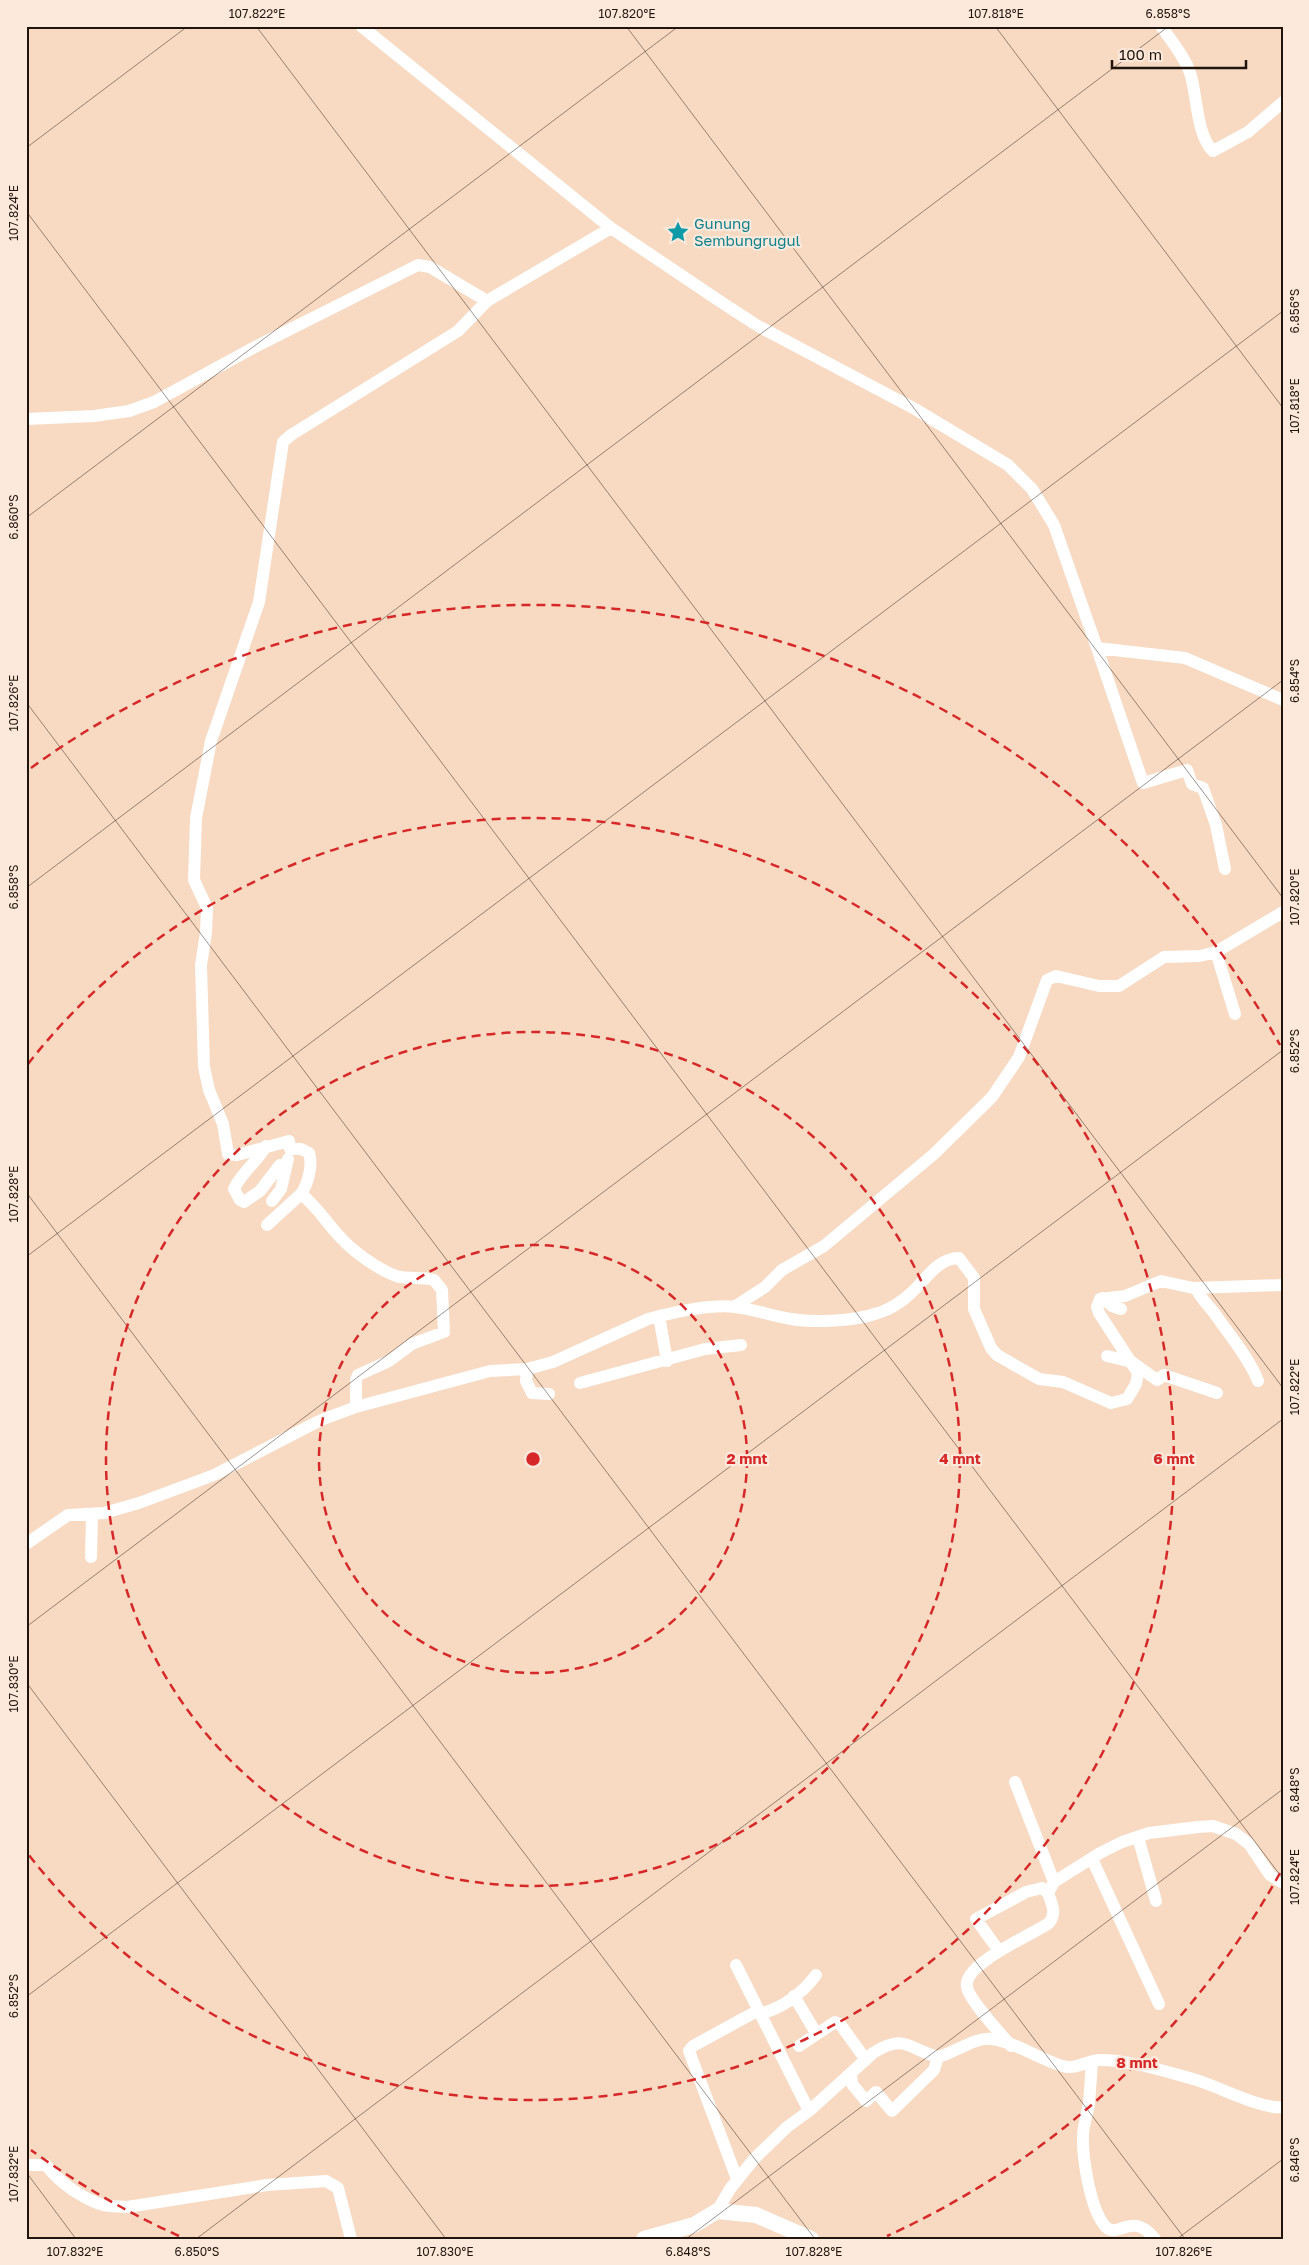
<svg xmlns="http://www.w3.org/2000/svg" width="1309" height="2265" font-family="'Golos Text',sans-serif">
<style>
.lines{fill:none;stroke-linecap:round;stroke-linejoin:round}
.minor{stroke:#fff;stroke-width:12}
.major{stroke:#fff;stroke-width:16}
.ticks{fill:none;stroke:#20150c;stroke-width:1;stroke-opacity:0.45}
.ring{fill:none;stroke:#d62828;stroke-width:2.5;stroke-dasharray:9 6}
.labels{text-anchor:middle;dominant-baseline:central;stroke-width:4.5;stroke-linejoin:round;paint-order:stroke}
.culture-label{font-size:15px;fill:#0d838f;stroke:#fce9db;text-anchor:start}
.centre{fill:#d62828;stroke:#fce9db;stroke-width:2.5}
.ring-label{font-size:15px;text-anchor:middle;font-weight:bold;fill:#d62828;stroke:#fce9db;stroke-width:4.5;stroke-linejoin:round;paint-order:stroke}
.neatline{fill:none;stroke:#20150c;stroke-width:2}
.ticks-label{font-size:12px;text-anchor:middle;fill:#20150c}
</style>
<rect width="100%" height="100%" fill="#f8d9c1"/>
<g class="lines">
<!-- minor -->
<path class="minor" d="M361,26L611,228L721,302L758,326L915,409L1008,465L1032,489L1054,525L1097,648L1185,658L1283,700
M1161,26C1171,40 1187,60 1191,76C1197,97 1197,136 1213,151L1248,132L1283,102
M26,419L94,416L129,411L154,402L253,348L418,265L430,267L487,301L611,228
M1097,648L1143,783L1187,770L1192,784L1203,788L1216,825L1225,869
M1216,952L1235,1014
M266,1146C257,1162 241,1173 234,1189L240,1200L244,1202L260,1191L280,1165L286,1167
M272,1201L281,1189L288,1159
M267,1225L301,1194
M1196,1288C1201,1300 1210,1306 1217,1317C1229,1334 1251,1361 1258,1381
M1103,1298L1112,1306L1121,1309
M734,1307L765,1287L782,1270L824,1246L934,1154L992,1097L1019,1057L1047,980L1056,976L1099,986H1119L1164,957L1200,956L1216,952L1283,912
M659,1316L667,1361
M1107,1356L1132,1362L1157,1380L1164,1375L1217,1393
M527,1369L526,1381L532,1393L549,1394
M580,1383L705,1349L741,1345
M356,1407V1380L358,1375L389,1361L412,1344L444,1332L442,1290L434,1280C422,1276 408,1280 396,1276C378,1269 355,1253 342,1239C327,1224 318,1207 301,1194C308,1184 313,1165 309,1153L301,1149H290L289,1141L237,1155L228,1154L223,1124L209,1090L204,1067L201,965L206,933L207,908L194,880L196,818L211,741L259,602L283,442L291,435L458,331L487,301
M26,1544L68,1515L104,1513L139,1503L214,1475L321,1420L356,1407L490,1371L527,1369L553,1362L648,1319C671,1313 711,1304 735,1307C753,1309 772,1316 791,1319C815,1323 855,1321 878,1313C889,1310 903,1301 911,1293C925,1281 937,1258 959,1258L974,1278V1309L991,1348L997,1355L1039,1379L1063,1382L1111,1403L1127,1399L1136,1384L1138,1373L1099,1313L1097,1307L1100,1299L1125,1296L1161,1281L1193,1288L1283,1285
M91,1557L92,1514
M1015,1782L1054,1882
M1138,1837L1156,1901
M1092,1859L1159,2004
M999,1951L976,1919L1026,1892L1042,1888L1048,1893
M736,1965L809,2111
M794,1996L816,2033
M759,2014C781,2009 802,1994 816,1975
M799,2046L835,2022L840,2024L866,2060
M1011,2046C1001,2034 969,2000 967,1987C962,1964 1032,1935 1049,1923C1057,1913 1052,1904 1048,1893L1054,1882L1100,1853L1122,1842L1149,1833L1198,1827L1213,1826L1236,1834L1249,1844L1270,1875L1283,1883
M1092,2062C1091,2076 1090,2090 1089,2104C1087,2114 1084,2124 1083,2134C1082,2156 1090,2209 1105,2226C1118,2241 1131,2209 1155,2239
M851,2074L852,2084L866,2101L876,2092L892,2111L934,2070L938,2057
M26,2165H46C60,2183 81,2198 103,2205C110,2207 120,2206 127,2207L267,2185L326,2181L338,2188L351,2239
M737,2179L689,2051L693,2046L757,2011
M717,2211L730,2189L754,2159L787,2127L809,2111L873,2053C905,2033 908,2049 938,2057C955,2053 974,2037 992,2039C1016,2042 1040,2060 1063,2066C1077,2070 1087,2060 1100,2060C1130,2060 1164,2071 1193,2079C1216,2085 1261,2110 1283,2107"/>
<!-- major -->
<path class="major" d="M644,2239L694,2225L717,2211L756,2215L811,2239"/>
</g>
<!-- ticks -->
<path class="ticks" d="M256,26L1283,1388M626,26L1283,898M995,26L1283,408M26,148L188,26M26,211L1283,1879M26,518L679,26M26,702L1185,2239M26,888L1169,26M26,1192L815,2239M26,1257L1283,311M26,1627L1283,680M26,1682L446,2239M26,1997L1283,1050M26,2172L76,2239M196,2239L1283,1419M686,2239L1283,1789M1177,2239L1283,2159"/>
<!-- distance rings -->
<g class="ring">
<circle cx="533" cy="1459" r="214"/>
<circle cx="533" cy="1459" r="427"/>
<path d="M28 1064A641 641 0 1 1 28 1854"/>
<path d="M1280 1873A854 854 0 0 1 887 2236M179 2236A854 854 0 0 1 31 2150M31 768A854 854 0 0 1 1280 1045"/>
</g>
<!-- icons -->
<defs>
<g id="sight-bare" transform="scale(1.725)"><path d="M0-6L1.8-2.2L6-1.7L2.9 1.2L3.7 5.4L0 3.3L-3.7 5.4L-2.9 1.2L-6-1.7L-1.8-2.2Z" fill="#0f9aa8" stroke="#fce9db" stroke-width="2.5" paint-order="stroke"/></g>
</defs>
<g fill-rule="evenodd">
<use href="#sight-bare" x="678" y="232"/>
</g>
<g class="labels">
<!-- culture labels -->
<g class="culture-label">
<text x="694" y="223">Gunung<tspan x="694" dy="17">Sembungrugul</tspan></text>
</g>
</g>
<circle cx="533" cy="1459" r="8" class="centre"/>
<g class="ring-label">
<text x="747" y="1464">2 mnt</text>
<text x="960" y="1464">4 mnt</text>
<text x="1174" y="1464">6 mnt</text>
<text x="1137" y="2068">8 mnt</text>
</g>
<!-- border -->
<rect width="1309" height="2265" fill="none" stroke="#fce9db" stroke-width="55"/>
<!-- scale -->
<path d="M1112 60v8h134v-8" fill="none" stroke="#20150c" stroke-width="2.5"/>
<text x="1119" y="60" font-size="15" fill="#20150c" stroke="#fce9db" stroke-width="4" paint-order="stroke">100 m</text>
<rect x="28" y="28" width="1254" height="2210" class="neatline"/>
<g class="ticks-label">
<text x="257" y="18">107.822°E</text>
<text x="627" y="18">107.820°E</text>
<text x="996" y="18">107.818°E</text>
<text x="1168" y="18">6.858°S</text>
<text transform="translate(14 213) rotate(-90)" y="4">107.824°E</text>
<text transform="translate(1295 311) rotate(-90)" y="4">6.856°S</text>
<text transform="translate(1295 406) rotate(-90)" y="4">107.818°E</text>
<text transform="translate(14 517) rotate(-90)" y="4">6.860°S</text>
<text transform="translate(1295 681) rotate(-90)" y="4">6.854°S</text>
<text transform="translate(14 703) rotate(-90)" y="4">107.826°E</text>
<text transform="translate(14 887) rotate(-90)" y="4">6.858°S</text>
<text transform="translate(1295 897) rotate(-90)" y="4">107.820°E</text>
<text transform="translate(1295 1051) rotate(-90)" y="4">6.852°S</text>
<text transform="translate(14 1194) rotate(-90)" y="4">107.828°E</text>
<text transform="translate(1295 1387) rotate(-90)" y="4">107.822°E</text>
<text transform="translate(14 1684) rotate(-90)" y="4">107.830°E</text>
<text transform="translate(1295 1790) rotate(-90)" y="4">6.848°S</text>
<text transform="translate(1295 1877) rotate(-90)" y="4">107.824°E</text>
<text transform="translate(14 1996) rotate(-90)" y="4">6.852°S</text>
<text transform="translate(1295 2160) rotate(-90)" y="4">6.846°S</text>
<text transform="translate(14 2174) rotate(-90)" y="4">107.832°E</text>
<text x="75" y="2256">107.832°E</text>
<text x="197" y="2256">6.850°S</text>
<text x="445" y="2256">107.830°E</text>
<text x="688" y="2256">6.848°S</text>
<text x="814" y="2256">107.828°E</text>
<text x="1184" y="2256">107.826°E</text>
</g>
</svg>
